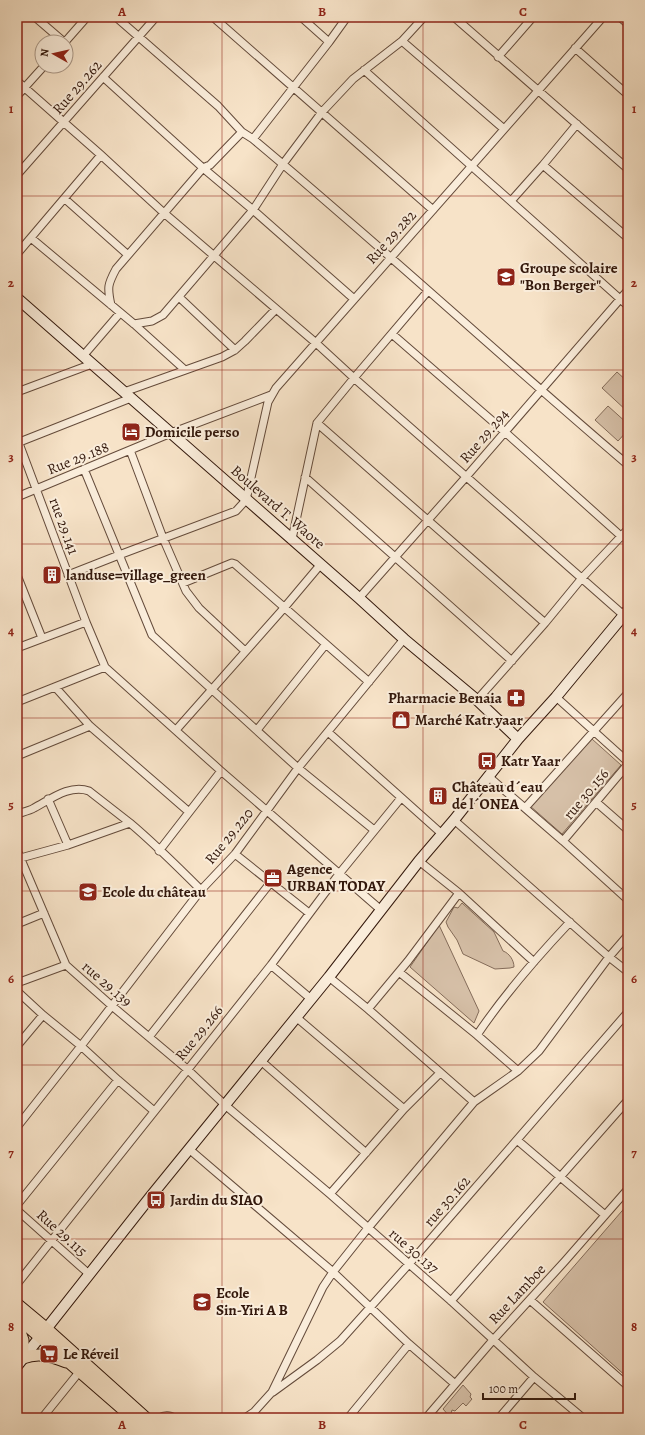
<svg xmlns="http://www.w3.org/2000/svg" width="645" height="1435" font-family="Alegreya,serif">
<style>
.green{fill:#d6c0a8;stroke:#846c5a}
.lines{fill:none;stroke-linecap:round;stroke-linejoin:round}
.street-casing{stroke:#644b3b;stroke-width:9}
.secondary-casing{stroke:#33180c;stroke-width:12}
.primary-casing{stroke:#33180c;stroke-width:13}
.street{stroke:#faeddb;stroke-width:7}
.secondary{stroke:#faeddb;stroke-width:10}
.primary{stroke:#f7e3c8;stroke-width:11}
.grid{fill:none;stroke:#8f2418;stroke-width:1;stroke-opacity:0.55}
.labels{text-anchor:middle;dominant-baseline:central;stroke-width:4;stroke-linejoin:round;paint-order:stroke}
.street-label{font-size:15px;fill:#33180c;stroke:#faeddb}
.poi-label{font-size:15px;font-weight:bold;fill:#33180c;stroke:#faeddb;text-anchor:start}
.neatline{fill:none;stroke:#8f2418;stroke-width:1.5}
.grid-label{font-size:13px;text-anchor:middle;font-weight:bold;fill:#8f2418}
</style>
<rect width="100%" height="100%" fill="#f7e3c8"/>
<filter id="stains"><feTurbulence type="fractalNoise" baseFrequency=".005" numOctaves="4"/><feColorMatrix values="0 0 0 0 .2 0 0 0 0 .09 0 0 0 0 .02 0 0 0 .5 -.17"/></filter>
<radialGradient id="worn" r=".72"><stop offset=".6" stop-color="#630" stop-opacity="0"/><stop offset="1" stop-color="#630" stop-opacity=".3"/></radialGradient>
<!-- green -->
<path class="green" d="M617,372L628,382V412L602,388Z
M608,406L628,424V430L618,441L595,420Z
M592,739L621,765L562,834L529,805Z
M462,903L494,932L503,951C509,953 514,960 514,967L510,968L495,969L463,954L457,940L448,927L446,922L454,907L458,908Z
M439,925L479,1011L474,1023L410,967Z
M628,1204V1378L543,1302Z
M463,1385L471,1394L470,1397L472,1399L466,1406L463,1403L455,1411L452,1410L450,1417L443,1409Z"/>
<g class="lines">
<!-- street casing -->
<g class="street-casing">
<path id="street" d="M35,17L64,42
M116,17L218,106L242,132L253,139C380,245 502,358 628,465
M213,17L433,210
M301,17L329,42
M454,17L628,169
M620,17L628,24
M402,41L504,129
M65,42L87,17
M575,48L628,95
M498,57L533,17
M364,70L628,306
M103,77L203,168L253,210L354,299
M17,81L101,155L164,213L316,343L354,378L628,619
M17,96L44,66
M253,139L329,42L347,17
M543,165L628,238
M17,175L156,17
M65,199L127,254
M511,201L543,165L577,124
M31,238L134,324L185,370
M17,254L101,155
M179,297L235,350
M111,305C107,287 108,284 116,269L203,168L210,165L242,132
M134,324L152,321L163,315L253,210L283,164L322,112L353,79L402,41L424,17
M392,334L505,432L622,537
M83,356L120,313
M17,392L92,364
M124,392L222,357L235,350L245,341L276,309
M317,423L545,623
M17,438L86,622L105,667L221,771L381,910
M17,443L131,398
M130,450L163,538L186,591L199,608L245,651
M84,469L152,635L298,768L374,830
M305,477L512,661
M17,497L171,433L271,395
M292,539L317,423L354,378L428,291
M17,575L42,638
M68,575L119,555L236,511L246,500L268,402L276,388L603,17
M183,583L232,563L235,564L369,682
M359,598L466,477L628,290
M17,648L86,622
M56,688L90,726L189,812
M556,697L628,762
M477,700L545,623L582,578L628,529
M17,702L105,667
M176,730L284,608L321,564
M257,730L326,644
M328,732L442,834
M17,756L90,726
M489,777L563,841L628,900
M48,799L68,845
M596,802L628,830
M525,808L628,693
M17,814C23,812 29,811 34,808C51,799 70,784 89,791L130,823
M454,820L609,957L628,972
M563,841L628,764
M17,850L66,965L112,1006L187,1069L225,1105L330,1194L451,1301L534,1377L583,1418
M159,851L221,771
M235,854L309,913
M17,859L68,845L130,823C155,844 178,867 201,890
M419,861L459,893L534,962
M17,924L44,913
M271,965L311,999
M399,972L477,1035L518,1071
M329,977L368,1009L474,1102
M17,983L66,965
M17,991L43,1015L81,1046L118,1080L154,1111
M368,1009L408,961L459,893
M296,1017L404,1109
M477,1035C504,995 537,957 570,922
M149,1037L271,882
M17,1046L43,1015
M261,1061L366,1153
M17,1127L81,1046L201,890L235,854L298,768L404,639
M517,1140L605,1215
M189,1149L333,1272L409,1344L455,1384
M330,1194L404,1109L440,1073
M17,1205L118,1080
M17,1210L89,1274
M17,1284L271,965L339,874L401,798
M530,1300L628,1386
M451,1301L628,1100
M273,1392L317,1360L340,1341L409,1264L628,1012
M42,1418L80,1371
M159,1418C164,1415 170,1415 174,1418
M245,1418L254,1412L272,1392L323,1287L333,1272L368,1228L474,1102L518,1071L539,1051L609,957L628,935
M348,1418L409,1344
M426,1418L493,1340L565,1261L628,1189
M499,1418L534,1377
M624,1418L628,1414"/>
</g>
<!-- secondary casing -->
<g class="secondary-casing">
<path id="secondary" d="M17,298L359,598L404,639L477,700L518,739
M17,1366L151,1196L329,977L419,861L454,820L518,739L556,697L628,610"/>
</g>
<!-- primary casing -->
<g class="primary-casing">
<path id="primary" d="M17,1304L47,1329L146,1418
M17,1317L133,1418
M17,1324L23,1340V1358C39,1352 51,1356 66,1362"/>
</g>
<!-- street -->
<use href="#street" class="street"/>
<!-- secondary -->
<use href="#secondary" class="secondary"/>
<!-- primary -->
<use href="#primary" class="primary"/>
</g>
<!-- grid -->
<path class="grid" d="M222,17V1418M423,17V1418M17,196H628M17,370H628M17,544H628M17,718H628M17,891H628M17,1065H628M17,1239H628"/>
<!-- icons -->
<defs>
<g id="school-square" transform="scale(1)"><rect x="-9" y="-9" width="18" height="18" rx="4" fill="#8f2418" stroke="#faeddb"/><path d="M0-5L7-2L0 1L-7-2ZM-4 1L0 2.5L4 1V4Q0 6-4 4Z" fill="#fff"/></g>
<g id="hotel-square" transform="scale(1)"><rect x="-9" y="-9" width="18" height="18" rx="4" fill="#8f2418" stroke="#faeddb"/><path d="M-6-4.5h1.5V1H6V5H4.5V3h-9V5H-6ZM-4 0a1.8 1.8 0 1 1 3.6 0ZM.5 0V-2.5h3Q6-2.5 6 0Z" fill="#fff"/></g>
<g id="building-square" transform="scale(1)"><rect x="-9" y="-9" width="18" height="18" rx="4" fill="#8f2418" stroke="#faeddb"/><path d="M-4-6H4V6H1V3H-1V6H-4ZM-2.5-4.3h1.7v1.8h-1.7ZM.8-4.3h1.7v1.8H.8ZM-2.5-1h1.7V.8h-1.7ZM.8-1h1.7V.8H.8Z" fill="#fff"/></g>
<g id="pharmacy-square" transform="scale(1)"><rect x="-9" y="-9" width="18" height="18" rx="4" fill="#8f2418" stroke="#faeddb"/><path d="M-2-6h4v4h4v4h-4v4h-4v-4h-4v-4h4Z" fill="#fff"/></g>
<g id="shop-square" transform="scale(1)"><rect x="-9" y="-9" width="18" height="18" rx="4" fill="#8f2418" stroke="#faeddb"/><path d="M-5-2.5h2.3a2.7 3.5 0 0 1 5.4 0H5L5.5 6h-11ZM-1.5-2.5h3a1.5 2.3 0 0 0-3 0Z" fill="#fff"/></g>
<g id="bus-square" transform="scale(1)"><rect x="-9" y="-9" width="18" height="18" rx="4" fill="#8f2418" stroke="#faeddb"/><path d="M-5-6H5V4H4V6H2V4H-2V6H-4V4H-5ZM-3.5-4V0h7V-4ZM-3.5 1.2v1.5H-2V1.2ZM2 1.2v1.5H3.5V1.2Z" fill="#fff"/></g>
<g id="office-square" transform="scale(1)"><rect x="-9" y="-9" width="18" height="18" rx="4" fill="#8f2418" stroke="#faeddb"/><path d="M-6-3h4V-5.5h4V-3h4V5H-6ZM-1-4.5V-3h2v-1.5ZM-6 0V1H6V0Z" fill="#fff"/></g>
<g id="supermarket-square" transform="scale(1)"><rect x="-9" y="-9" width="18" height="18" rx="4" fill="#8f2418" stroke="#faeddb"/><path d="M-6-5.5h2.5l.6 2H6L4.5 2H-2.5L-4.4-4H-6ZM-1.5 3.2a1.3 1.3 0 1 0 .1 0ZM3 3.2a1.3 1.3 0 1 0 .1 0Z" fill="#fff"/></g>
</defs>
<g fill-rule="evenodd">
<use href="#school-square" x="506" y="277"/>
<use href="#hotel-square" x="131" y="432"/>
<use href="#building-square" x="52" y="575"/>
<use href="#pharmacy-square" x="516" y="698"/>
<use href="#shop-square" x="401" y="720"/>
<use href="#bus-square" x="487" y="761"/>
<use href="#building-square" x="438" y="796"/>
<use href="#office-square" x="273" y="878"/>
<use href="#school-square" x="88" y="892"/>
<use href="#bus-square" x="156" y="1200"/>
<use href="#school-square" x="202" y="1302"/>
<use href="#supermarket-square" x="49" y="1354"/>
</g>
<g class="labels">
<!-- street labels -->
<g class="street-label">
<text transform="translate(77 87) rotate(-49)">Rue 29.262</text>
<text transform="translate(391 237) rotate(-48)">Rue 29.282</text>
<text transform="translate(484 436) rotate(-49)">Rue 29.294</text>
<text transform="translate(78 458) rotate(-22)">Rue 29.188</text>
<text transform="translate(278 507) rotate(41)">Boulevard T. Waore</text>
<text transform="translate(64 526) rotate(70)">rue 29.141</text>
<text transform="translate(586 794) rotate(-50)">rue 30.156</text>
<text transform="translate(229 836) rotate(-51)">Rue 29.220</text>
<text transform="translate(107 984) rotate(41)">rue 29.139</text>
<text transform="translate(199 1033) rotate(-51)">Rue 29.266</text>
<text transform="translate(447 1201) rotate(-49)">rue 30.162</text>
<text transform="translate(62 1233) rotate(42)">Rue 29.115</text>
<text transform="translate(414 1251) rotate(41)">rue 30.137</text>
<text transform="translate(517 1294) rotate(-47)">Rue Lamboe</text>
</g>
<!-- poi labels -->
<g class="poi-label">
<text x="520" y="268">Groupe scolaire<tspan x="520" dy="17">"Bon Berger"</tspan></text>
<text x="145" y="432">Domicile perso</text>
<text x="66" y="575">landuse=village_green</text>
<text x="502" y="698" text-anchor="end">Pharmacie Benaia</text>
<text x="415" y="720">Marché Katr yaar</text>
<text x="501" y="761">Katr Yaar</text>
<text x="452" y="787">Château d´eau<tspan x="452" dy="17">de l´ONEA</tspan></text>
<text x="287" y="869">Agence<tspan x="287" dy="17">URBAN TODAY</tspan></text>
<text x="102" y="892">Ecole du château</text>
<text x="170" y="1200">Jardin du SIAO</text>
<text x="216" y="1293">Ecole<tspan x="216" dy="17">Sin-Yiri A B</tspan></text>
<text x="63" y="1354">Le Réveil</text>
</g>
</g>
<!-- margin -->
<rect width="645" height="1435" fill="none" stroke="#f7e3c8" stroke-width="44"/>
<!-- north arrow -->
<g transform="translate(54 54) rotate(278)"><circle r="19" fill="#faeddb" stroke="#aa9888"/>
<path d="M0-3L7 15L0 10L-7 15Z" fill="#8f2418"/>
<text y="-6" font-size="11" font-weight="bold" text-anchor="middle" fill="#33180c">N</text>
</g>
<!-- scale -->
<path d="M483 1393v6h92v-6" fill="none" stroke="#33180c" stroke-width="2"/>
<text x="489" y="1393" font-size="12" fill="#33180c" stroke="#faeddb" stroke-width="3" paint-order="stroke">100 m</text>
<rect x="22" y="22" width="601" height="1391" class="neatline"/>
<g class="grid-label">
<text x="122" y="16">A</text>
<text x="322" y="16">B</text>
<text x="523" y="16">C</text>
<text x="11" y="113">1</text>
<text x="634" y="113">1</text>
<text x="11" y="287">2</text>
<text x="634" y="287">2</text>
<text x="11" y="461">3</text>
<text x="634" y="461">3</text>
<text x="11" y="635">4</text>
<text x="634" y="635">4</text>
<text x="11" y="809">5</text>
<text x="634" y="809">5</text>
<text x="11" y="983">6</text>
<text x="634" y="983">6</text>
<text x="11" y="1157">7</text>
<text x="634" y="1157">7</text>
<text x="11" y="1331">8</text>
<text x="634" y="1331">8</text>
<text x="122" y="1429">A</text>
<text x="322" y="1429">B</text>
<text x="523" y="1429">C</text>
</g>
<rect width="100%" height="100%" filter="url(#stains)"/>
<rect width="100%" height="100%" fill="url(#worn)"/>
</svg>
